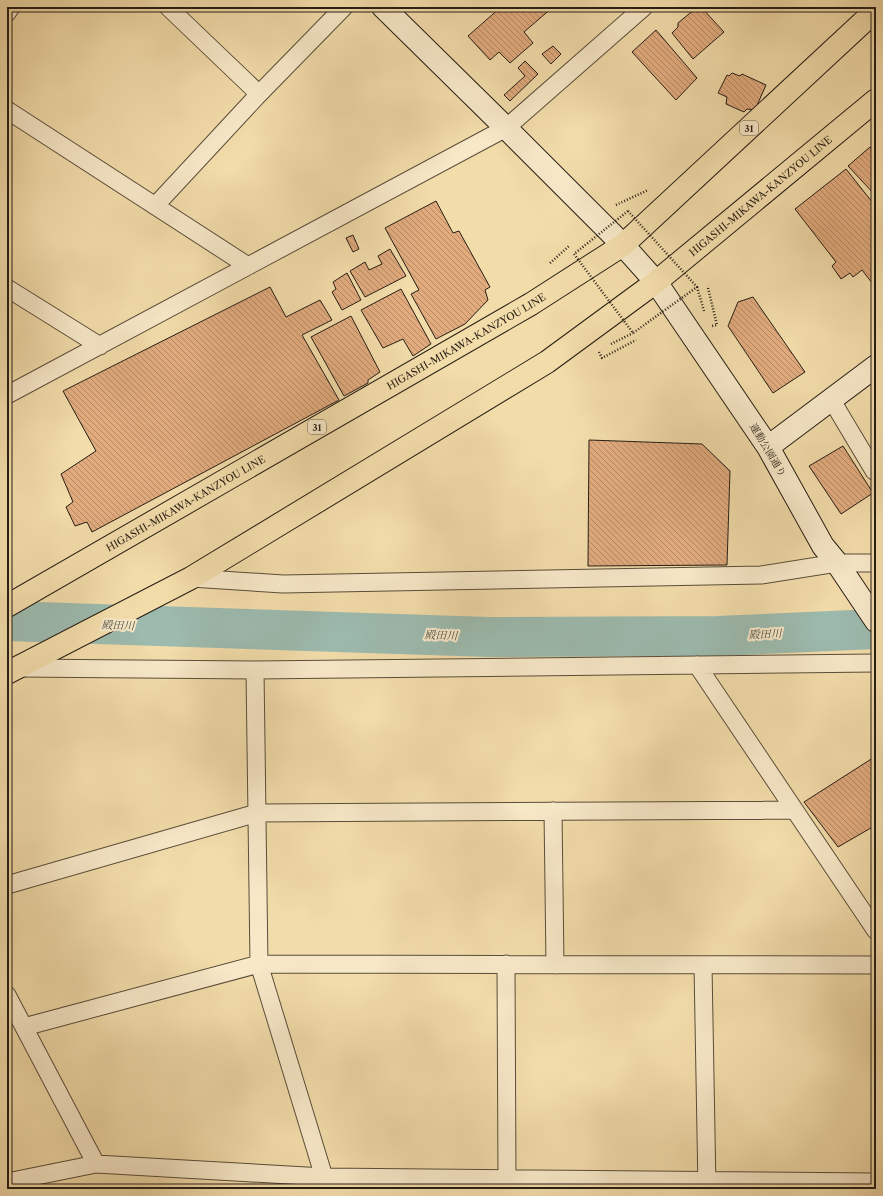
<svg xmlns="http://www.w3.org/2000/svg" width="883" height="1196" font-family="'Libre Caslon Text','Noto Serif JP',serif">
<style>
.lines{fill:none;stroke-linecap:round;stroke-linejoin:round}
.river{stroke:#9cbaae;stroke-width:40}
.building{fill:url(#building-back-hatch);stroke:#261d14}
.street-casing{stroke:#594d3a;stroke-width:19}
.secondary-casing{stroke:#261d14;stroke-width:24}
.primary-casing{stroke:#261d14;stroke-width:24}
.path{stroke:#261d14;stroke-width:2.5;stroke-dasharray:1 2;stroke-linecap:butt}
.street{stroke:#f7e8c8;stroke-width:17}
.secondary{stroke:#f7e8c8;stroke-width:22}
.primary{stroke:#f2dcaa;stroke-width:22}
.path-bridge{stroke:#261d14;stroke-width:2.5;stroke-dasharray:1 2;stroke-linecap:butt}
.labels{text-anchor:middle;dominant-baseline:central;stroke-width:4;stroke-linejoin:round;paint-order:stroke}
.shield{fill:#f7e8c8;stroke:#655a4a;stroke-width:1}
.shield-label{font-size:9px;font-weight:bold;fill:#261d14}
.street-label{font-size:10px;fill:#261d14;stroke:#f7e8c8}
.water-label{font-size:11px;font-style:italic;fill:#494c42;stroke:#f7e8c8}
</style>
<defs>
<pattern id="building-back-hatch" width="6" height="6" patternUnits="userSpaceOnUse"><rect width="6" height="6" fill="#e1ab7e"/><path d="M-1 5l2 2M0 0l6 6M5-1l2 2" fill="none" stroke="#b68b66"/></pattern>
</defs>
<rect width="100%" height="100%" fill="#f2dcaa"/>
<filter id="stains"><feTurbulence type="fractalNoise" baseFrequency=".005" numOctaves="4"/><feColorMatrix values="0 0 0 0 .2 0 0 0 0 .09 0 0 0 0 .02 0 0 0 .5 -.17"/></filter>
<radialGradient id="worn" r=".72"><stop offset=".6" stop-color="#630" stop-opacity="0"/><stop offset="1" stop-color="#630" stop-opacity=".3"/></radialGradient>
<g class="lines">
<!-- river -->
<path class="river" d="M7,621L489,637L718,636L876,629"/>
</g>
<!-- building -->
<path class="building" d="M501,7H553L524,32L533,43L510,63L499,52L490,60L468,36Z
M701,7L724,32L693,59L672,33L678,27V23L695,9L697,11Z
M758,7H767L762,11Z
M656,30L697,78L676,100L632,52Z
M553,46L561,54L551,64L542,54Z
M525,61L538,74L510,101L504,95L525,76L518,68Z
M732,73L740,76L742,74L766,85L755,110L747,109L744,112L726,104L727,97L718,93L727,75L729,76Z
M870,147L876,154V196L848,166Z
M846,169L876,207V288L862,270L853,277L850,273L841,279L832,266L836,262L795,209Z
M436,201L453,233L459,231L490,287L485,290L488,300L465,324L436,339L411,294L419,290L385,228Z
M353,235L359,249L353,252L346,238Z
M390,249L406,276L365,297L350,271L365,262L369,270L382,264L378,256Z
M347,273L361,300L342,310L332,292L336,289L333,282Z
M270,287L286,317L320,300L332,320L302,335L339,400L92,532L87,522L75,526L66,507L73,502L61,474L96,451L63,391Z
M401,289L431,344L413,356L403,339L383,348L361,310Z
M753,297L805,372L773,393L728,326L738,302Z
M351,316L380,372L368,380V383L344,396L311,337Z
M589,440L702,444L730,471L727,565L588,566Z
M843,446L873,493L841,514L809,466Z
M876,756V825L838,847L804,802Z"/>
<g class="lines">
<!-- street casing -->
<g class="street-casing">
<path id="street" d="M168,7L259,94
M7,13L11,7
M7,110L248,266
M155,206L259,94L344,7
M7,288L100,346
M7,395L506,128L644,7
M831,399L874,471L876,472
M191,578L283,584L761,575L837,563H876
M697,665L876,931
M18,668L255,670L876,663
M255,670L259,964L324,1177V1189
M553,811L555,965
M7,885L257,813L794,810
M506,964L507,1179
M703,965L707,1189
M7,995L96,1164
M24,1027L259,964L876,965
M7,1182L96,1164L324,1177L876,1182"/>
</g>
<!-- secondary casing -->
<g class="secondary-casing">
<path id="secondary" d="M383,7L506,128L623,245L656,282L768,447L823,546L837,563L876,621
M768,447L876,366"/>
</g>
<!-- primary casing -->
<g class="primary-casing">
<g id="primary">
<path id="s1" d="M7,606L531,304L623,245L876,10"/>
<path id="s2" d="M7,673L191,578L547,362L656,282L876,100"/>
</g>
</g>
<!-- path -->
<path class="path" d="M616,205L648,190
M550,263L569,246
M697,287L704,311
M708,288L717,325L712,326
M611,344L633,333
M599,352L602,358L636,340"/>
<!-- street -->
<use href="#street" class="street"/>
<!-- secondary -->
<use href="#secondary" class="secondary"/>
<!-- primary -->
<use href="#primary" class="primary"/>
<!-- path-bridge -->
<path class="path-bridge" d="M628,211L697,287L633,333L574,254Z"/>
</g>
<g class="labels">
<!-- shield labels -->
<g class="shield">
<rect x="740" y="121" width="18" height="14" rx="3"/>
<rect x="308" y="420" width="18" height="14" rx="3"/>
</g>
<g class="shield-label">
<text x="749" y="128">31</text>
<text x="317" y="427">31</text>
</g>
<!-- street labels -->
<g class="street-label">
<text stroke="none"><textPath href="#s2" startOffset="894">HIGASHI-MIKAWA-KANZYOU LINE</textPath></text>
<text stroke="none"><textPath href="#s1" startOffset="530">HIGASHI-MIKAWA-KANZYOU LINE</textPath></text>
<text transform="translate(768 450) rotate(59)">運動公園通り</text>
<text stroke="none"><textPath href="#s1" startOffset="206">HIGASHI-MIKAWA-KANZYOU LINE</textPath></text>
</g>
<!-- water labels -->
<g class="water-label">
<text transform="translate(118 625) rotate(2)">殿田川</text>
<text transform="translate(765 634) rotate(-3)">殿田川</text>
<text transform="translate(441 635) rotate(2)">殿田川</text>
</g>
</g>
<!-- margin -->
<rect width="883" height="1196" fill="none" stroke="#f2dcaa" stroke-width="24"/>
<rect x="8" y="8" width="867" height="1180" fill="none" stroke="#261d14" stroke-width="2"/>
<rect x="12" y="12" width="859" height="1172" fill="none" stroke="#261d14"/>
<rect width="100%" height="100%" filter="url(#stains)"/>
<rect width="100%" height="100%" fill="url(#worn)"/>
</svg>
